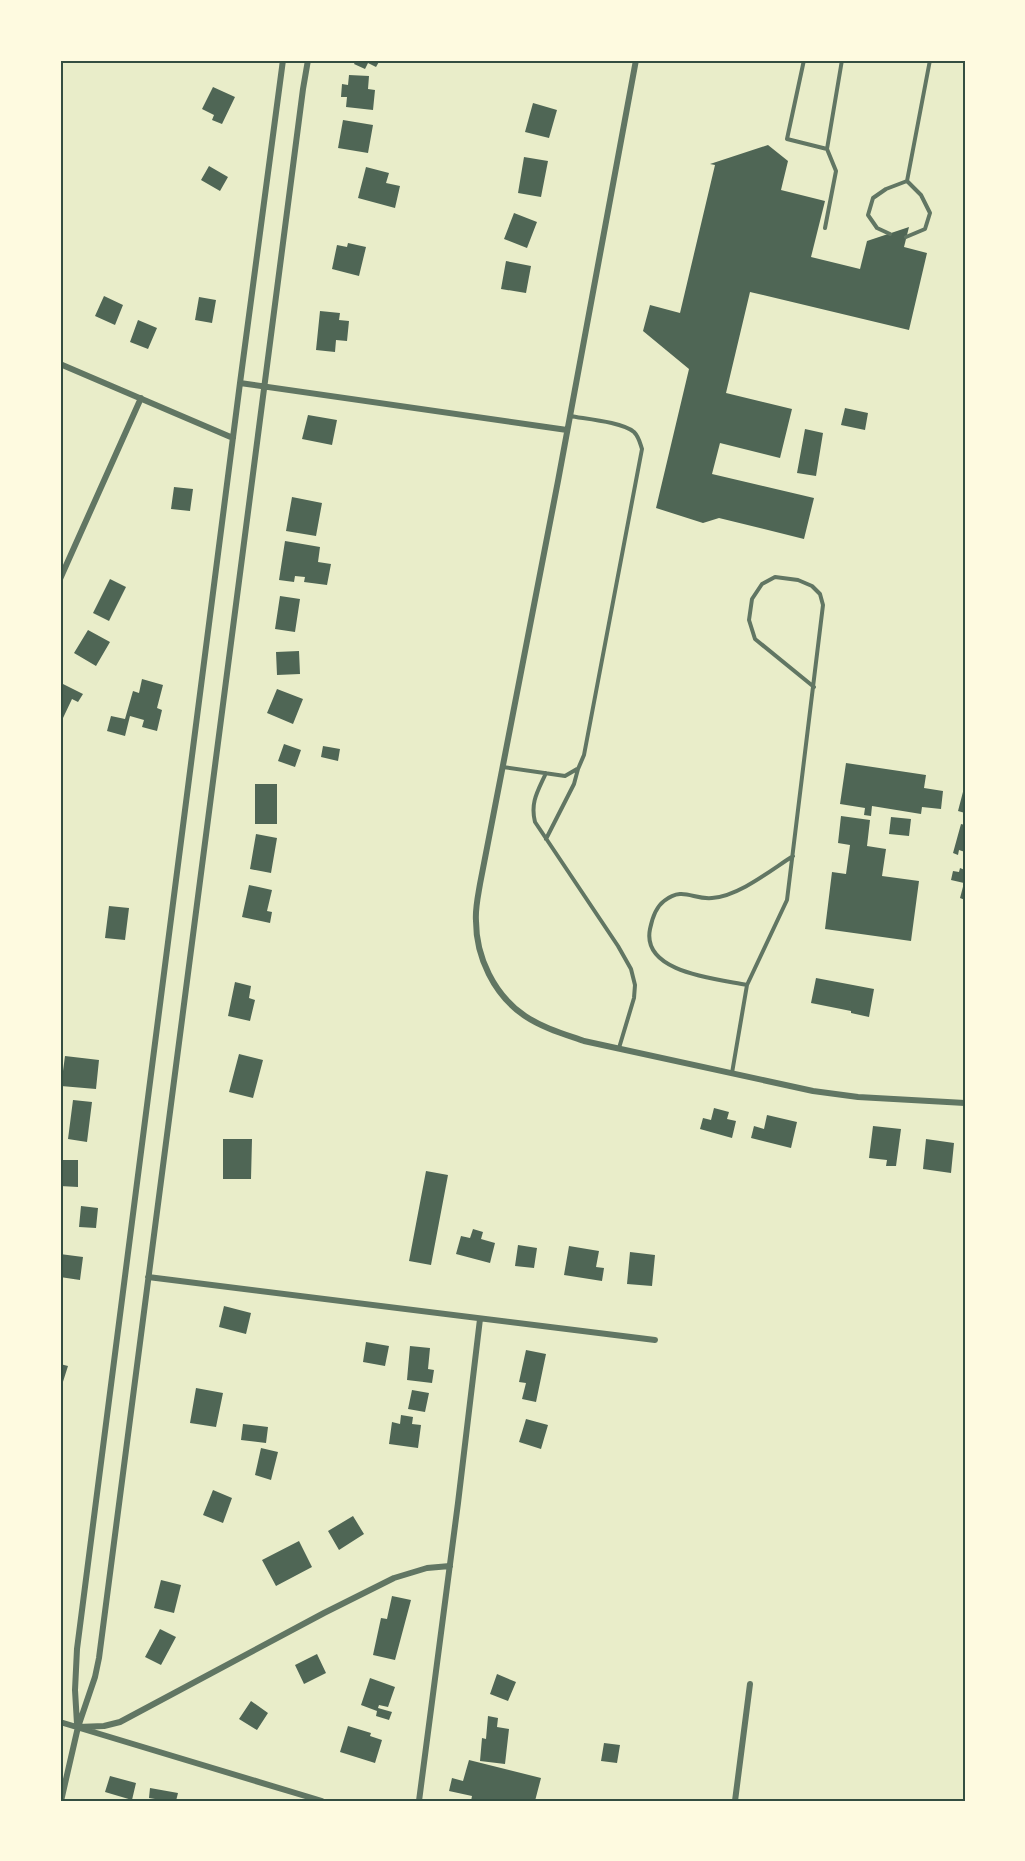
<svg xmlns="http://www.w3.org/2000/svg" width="1025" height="1861" font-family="Quicksand,sans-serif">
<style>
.building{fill:#4f6655}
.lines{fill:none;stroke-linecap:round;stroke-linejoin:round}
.service{stroke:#617663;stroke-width:4}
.minor{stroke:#617663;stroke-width:6}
.neatline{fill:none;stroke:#344e41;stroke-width:2}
</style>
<rect width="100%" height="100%" fill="#e9edc9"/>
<!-- building -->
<path class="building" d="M356,60H380L376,67L368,63L365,69L354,64Z
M349,75L369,76L368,89L375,90L373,110L346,107L347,97H341L342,84L348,85Z
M213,87L235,97L222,124L212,120L214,115L202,109Z
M533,103L557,110L549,138L525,132Z
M343,120L373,125L368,153L338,148Z
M768,145L788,161L781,190L825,201L811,257L860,269L867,241L909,227L904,247L927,253L909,330L750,292L726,393L792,409L780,458L720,443L712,474L814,498L804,539L719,518L703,523L656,508L689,369L643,331L650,305L680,313L715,165L710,164Z
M524,157L548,161L541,197L518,193Z
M209,166L228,177L220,191L201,180Z
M366,167L389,173L386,183L400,186L395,208L358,198Z
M514,213L537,222L527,248L504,239Z
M348,243L366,247L359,276L332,269L337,245L347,247Z
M506,261L531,266L526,293L501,289Z
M104,296L123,305L115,325L95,316Z
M199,297L216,300L212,323L195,320Z
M320,311L340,313L339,320L349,321L347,341L336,340L335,352L316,350Z
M138,320L157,328L148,349L130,342Z
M845,408L868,413L865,430L841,425Z
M308,415L337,420L332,445L302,439Z
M805,429L823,433L816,476L797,473Z
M174,487L193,489L190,511L171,509Z
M292,497L322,503L316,536L286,531Z
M285,541L320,547L318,562L331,564L327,585L304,582L305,577L295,576L294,582L279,580Z
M110,579L126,587L109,621L93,613Z
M280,596L300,599L295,632L275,629Z
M88,630L110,642L96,666L74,653Z
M299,651L300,674L277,675L276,652Z
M142,679L163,685L157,708L162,710L157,731L142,727L144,720L130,716L125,736L107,731L111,716L125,719L133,691L139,693Z
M61,683L83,694L78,702L72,699L63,718L60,717Z
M277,689L303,699L293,724L267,713Z
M284,744L301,750L295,767L278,761Z
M323,746L340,749L338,761L321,757Z
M846,763L926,775L924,788L943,791L941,809L922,807L921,814L872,806L871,816L864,815L865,808L840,804Z
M255,784H277V824H255Z
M964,788H965V813L958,811Z
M841,816L870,820L867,846L886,849L882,876L919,881L911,941L825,929L832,872L846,874L850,845L838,843Z
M891,817L911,819L909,836L889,834Z
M961,824L965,825V852L959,850L958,855L953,853Z
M256,834L277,838L271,873L250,869Z
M960,868L965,870V900L960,898L964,883L951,880L953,871L959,872Z
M249,885L272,890L267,911L272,912L270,923L242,917Z
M109,906L129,908L125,940L105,938Z
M816,978L874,989L869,1017L851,1013V1011L811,1003Z
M235,982L251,986L249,998L255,1000L250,1021L228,1016Z
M239,1054L263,1060L253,1098L229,1092Z
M65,1056L99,1060L96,1089L61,1086Z
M73,1100L92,1102L87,1142L68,1139Z
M714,1108L729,1112L727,1119L736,1121L732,1138L700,1129L703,1118L711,1120Z
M767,1115L797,1122L791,1148L751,1138L754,1126L764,1129Z
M873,1126L901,1129L896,1166H886L887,1160L869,1158Z
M223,1139H252L251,1179H223Z
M926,1139L954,1143L951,1173L923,1169Z
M60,1160H78V1187L60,1186Z
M426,1171L448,1175L431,1265L409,1261Z
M81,1206L98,1208L96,1228L79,1227Z
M473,1229L483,1232L481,1239L495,1243L490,1263L456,1254L461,1236L470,1238Z
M518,1245L537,1248L534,1268L515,1266Z
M569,1246L599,1251L596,1267L604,1268L602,1281L564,1275Z
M630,1252L655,1255L652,1286L627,1284Z
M60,1254L83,1257L80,1280L60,1277Z
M224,1306L251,1313L246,1334L219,1327Z
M366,1342L389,1346L385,1366L363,1362Z
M410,1346L430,1348L428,1369L434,1370L432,1383L407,1380Z
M526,1350L546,1354L536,1402L522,1399L526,1383L519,1382Z
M60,1364L68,1366L61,1388H60Z
M196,1388L223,1393L216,1427L190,1423Z
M412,1390L429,1393L425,1412L408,1409Z
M401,1415L413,1417L412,1424L421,1425L418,1448L389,1444L392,1422L400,1424Z
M526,1419L548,1425L541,1449L519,1442Z
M243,1424L268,1427L266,1443L241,1440Z
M261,1448L278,1452L271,1480L255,1475Z
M213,1490L232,1498L223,1523L203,1515Z
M353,1516L364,1534L339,1550L328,1531Z
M299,1541L312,1567L276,1586L262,1560Z
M161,1580L181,1585L174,1613L154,1608Z
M392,1596L411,1600L395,1660L373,1655L381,1618L387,1619Z
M160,1629L176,1637L161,1665L145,1657Z
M317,1654L326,1673L304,1684L295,1665Z
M497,1674L516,1682L508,1701L490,1694Z
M370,1678L395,1687L388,1707L379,1705L378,1708L392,1712L389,1720L376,1716L377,1711L361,1705Z
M251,1701L268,1713L257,1730L239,1719Z
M488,1716L498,1718L497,1727L509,1729L505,1764L480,1761L482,1738L486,1739Z
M348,1726L371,1733L370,1736L382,1740L375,1763L340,1752Z
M604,1743L620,1745L617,1763L601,1761Z
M469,1760L541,1778L535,1801H471L472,1796L449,1791L452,1778L463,1781Z
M110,1776L136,1783L132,1800L105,1792Z
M150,1788L178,1793L176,1801H155V1799L149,1798Z"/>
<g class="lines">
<!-- service -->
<path class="service" d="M804,60L787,139L827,149L842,60
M825,228L836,171L827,149
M890,234L877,228L868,215L873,198L886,189L907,181L930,60
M906,237L925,229L930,213L921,195L907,181
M503,767L565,776L577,769
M546,773C538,791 530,802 535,822L618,946L631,969L635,985L634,998L619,1048
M546,839L574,784L578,769L584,755L642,449C640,443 639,437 634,432C622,422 586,419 570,416
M747,985C718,979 641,973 650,929C652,919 656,907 664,901C683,886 693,900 712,898C739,896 771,870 793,856
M732,1073L747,985L787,900L823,605L820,594L812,586L798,580L775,577L762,584L752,599L749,620L755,639L814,687"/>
<!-- minor -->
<path class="minor" d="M636,60L558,481L480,884C478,896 475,909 476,921C476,957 494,995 525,1016C543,1028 564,1034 584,1041L813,1091L858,1097L965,1103
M60,364L233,438
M240,383L567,430
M60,579L141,398
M148,1277L655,1340
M60,1722L322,1801
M77,1724L75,1690L77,1649L240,383L283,60
M78,1727L104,1726L120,1722L324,1613L394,1578L427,1568L450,1566
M61,1801L78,1727L95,1677L99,1658L303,89L308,60
M419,1801L458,1503L480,1319
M735,1801L750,1684"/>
</g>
<!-- border -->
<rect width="1025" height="1861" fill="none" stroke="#fefae0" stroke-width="123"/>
<rect x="62" y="62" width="902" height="1738" class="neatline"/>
</svg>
